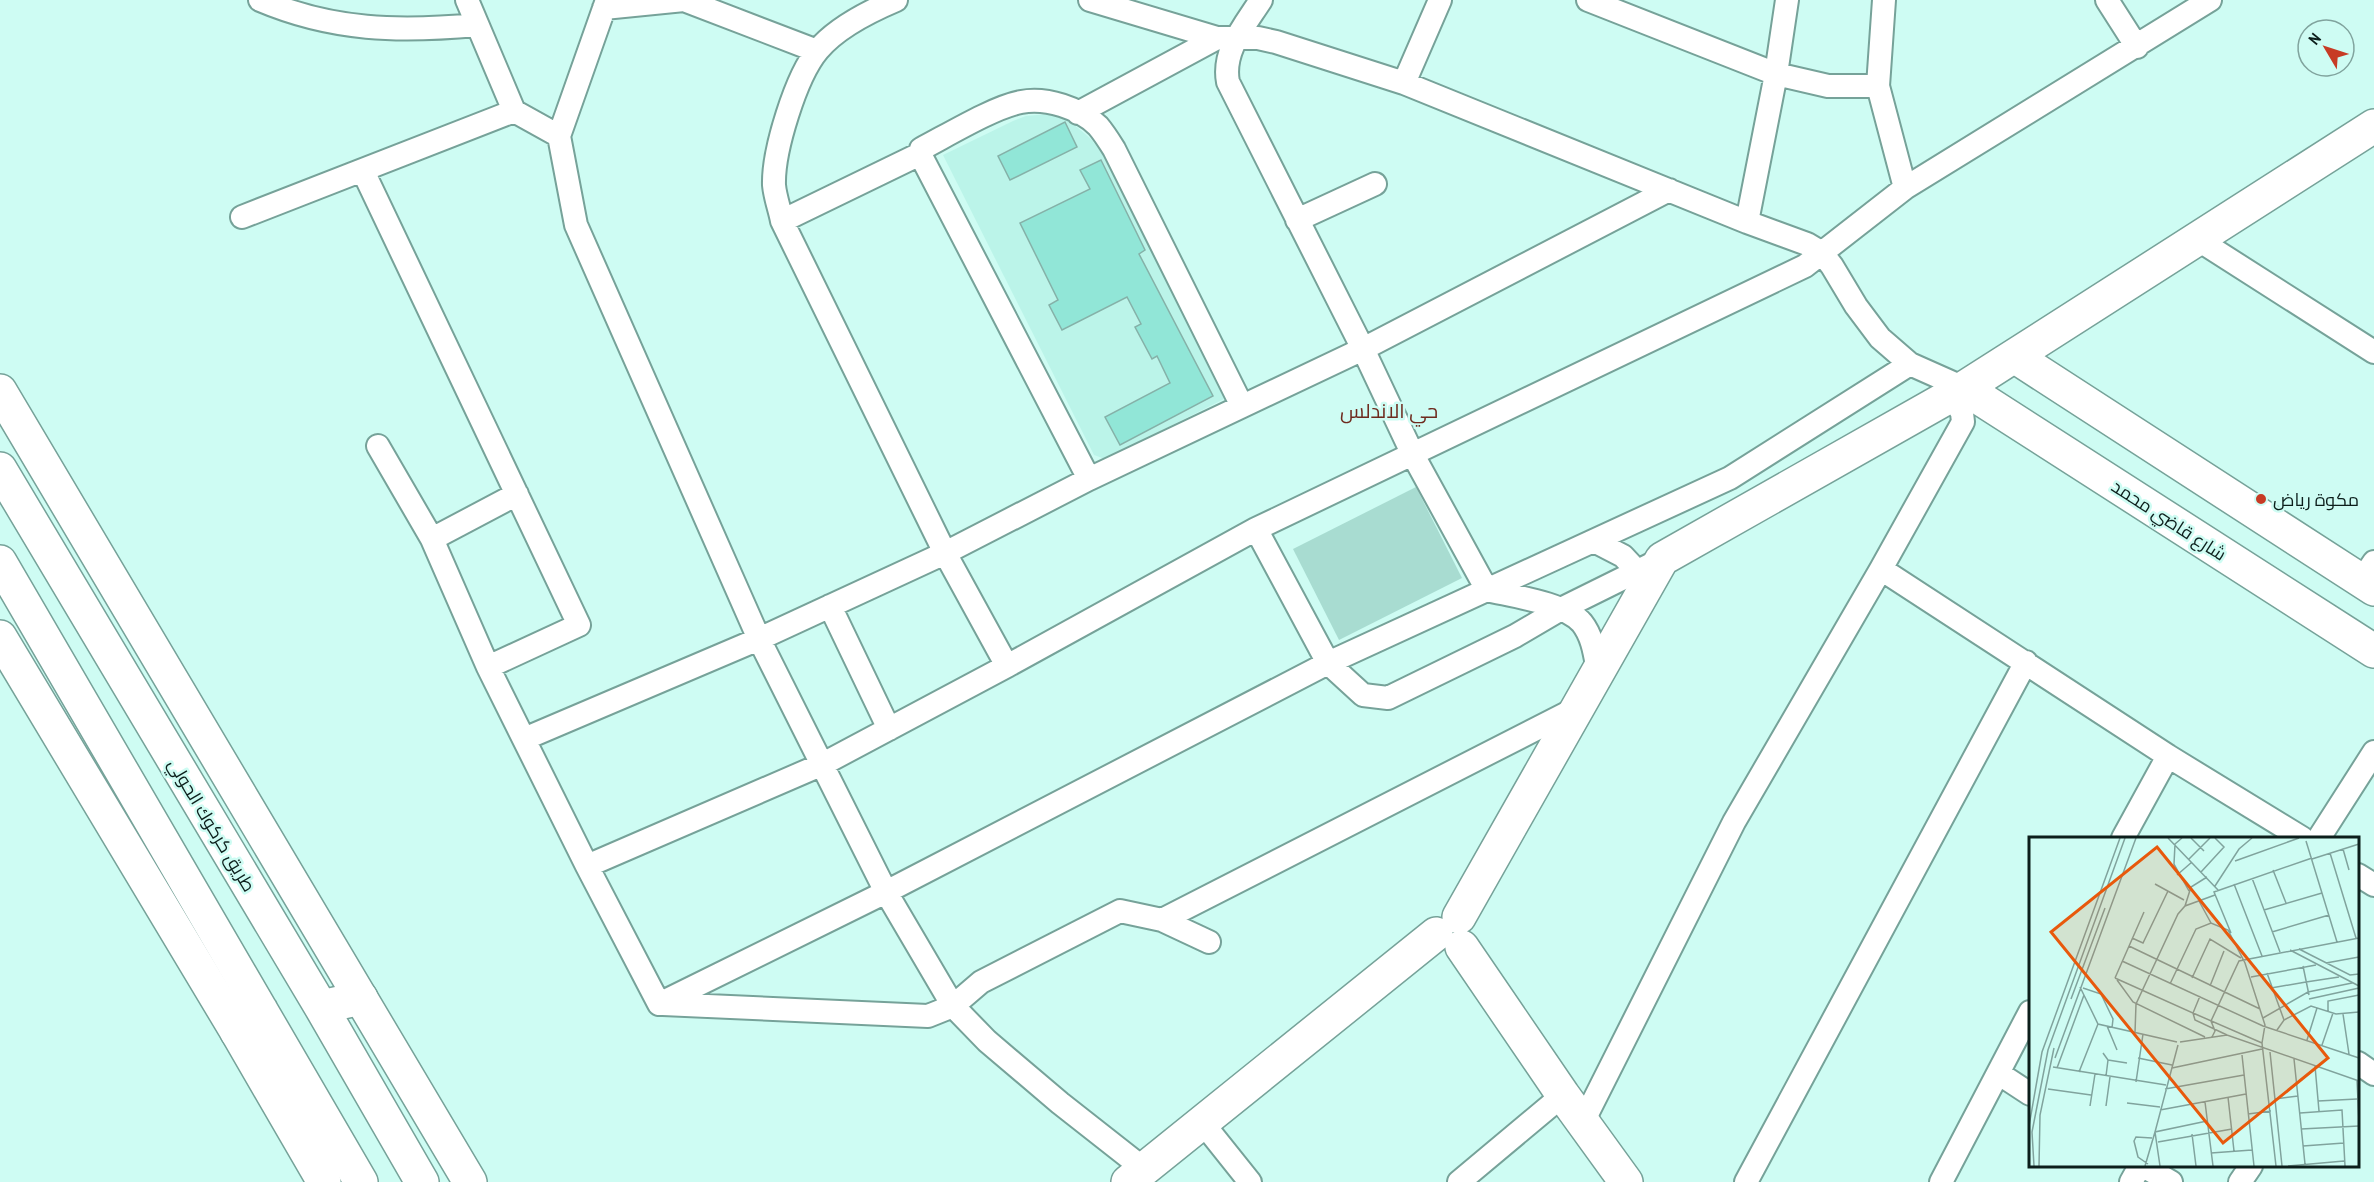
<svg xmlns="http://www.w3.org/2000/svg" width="2374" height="1182" font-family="'Archivo Narrow',Cairo,sans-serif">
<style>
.built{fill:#bbf4e9}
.green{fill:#a8dcd1}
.building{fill:#91e6d7;stroke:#85b1a8;stroke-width:1.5}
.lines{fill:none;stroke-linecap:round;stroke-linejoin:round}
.street-casing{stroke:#76a299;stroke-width:26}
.secondary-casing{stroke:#76a299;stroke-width:36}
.highway-casing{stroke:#76a299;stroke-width:36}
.street{stroke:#fff;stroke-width:22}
.secondary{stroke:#fff;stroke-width:33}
.highway{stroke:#fff;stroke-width:33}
.poi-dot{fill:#c73b25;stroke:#cefcf3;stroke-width:2}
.labels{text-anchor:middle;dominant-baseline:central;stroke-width:5;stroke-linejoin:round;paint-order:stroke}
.poi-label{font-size:18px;fill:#0c1e1b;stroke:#cefcf3;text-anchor:start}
.street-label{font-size:18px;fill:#0c1e1b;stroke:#cefcf3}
.neighbourhood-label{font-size:20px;fill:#6e2a1e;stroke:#cefcf3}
.inset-road{fill:none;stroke:#80a39d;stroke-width:1.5}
.view{fill:#e8590c;fill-opacity:0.15;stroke:#e8590c;stroke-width:3}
.inset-edge{fill:none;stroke:#0c1e1b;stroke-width:3}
</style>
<rect width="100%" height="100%" fill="#cefcf3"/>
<!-- built -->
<path class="built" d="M1049,114L1060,116L1071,122L1091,139L1109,161L1224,399L1105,459L1094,455L943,155L1013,121L1026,116Z"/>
<!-- green -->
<path class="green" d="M1416,487L1462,578L1339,640L1293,549Z"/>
<!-- building -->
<path class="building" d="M1065,122L1077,147L1010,180L998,156Z
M1101,160L1145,250L1139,254L1213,396L1120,445L1105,417L1170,383L1157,356L1152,359L1135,327L1141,324L1127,297L1062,330L1049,305L1058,300L1020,223L1090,189L1080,170Z"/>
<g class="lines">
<!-- street casing -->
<g class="street-casing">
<path id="street" d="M260,0C333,31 399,32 477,25
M467,0L514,111L559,136
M607,0L559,136L576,225L759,639L886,892L953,1006L987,1041L1060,1103L1144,1169
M896,0C870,11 837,27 818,50C796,76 773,151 774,185C775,197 780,210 782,221L945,553L1007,666
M1090,0L1217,38H1258L1276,42L1404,83L1747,222L1807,244L1822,253L1832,266L1856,306L1880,338L1910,364L1964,388
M1261,0C1245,25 1222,51 1228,82L1363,349L1413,455L1487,590C1512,596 1565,603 1582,623C1593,637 1595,655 1598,671
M1588,0L1776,74L1828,86H1878
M1884,0L1878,86L1905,188
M2107,0L2137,47
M604,8L684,0L817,51
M1404,83L1440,0
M1078,113L1217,38
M363,171L579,625L488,667
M242,217L514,111
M1297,220L1375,184
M782,221L920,154
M1747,222L1776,74L1787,0
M2197,239L2374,352
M378,446L432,539L488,667L587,866L659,1004
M1089,479L920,154L921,149C948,135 994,107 1021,102C1046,97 1080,108 1098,126C1104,133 1109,141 1114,149L1242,406
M1256,529L1328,663L1730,478L1910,364
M432,539L517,494
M1594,541L1623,556L1637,571
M1881,569L2168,756L2302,838
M2361,581L2374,562
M830,606L889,729
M524,739L759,639L945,553L1089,479L1363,349L1669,190
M2123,838L2168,756
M2319,838L2374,752
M587,866L823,764L1007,666L1256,529L1805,266L1905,188L2210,0
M2358,875L2374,885
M1162,920L1209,942
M659,1004L886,892L1328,663L1363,695L1388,698L1515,636L1561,609L1662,559
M663,1004L928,1016L953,1006L981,982L1120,911L1162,920L1577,708
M2358,1063L2374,1074
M1998,1073L2030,1094
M1202,1122L1250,1182
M1583,1122L1734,822L1881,569L1963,422L1962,413L1952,395
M2143,1166L2171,1182
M1459,1182L1563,1095
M1746,1182L2026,662
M1941,1182L2030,1012
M2131,1182L2140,1166
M2240,1182L2251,1166"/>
</g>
<!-- secondary casing -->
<g class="secondary-casing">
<path id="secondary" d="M2014,356L2374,589
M1964,388L2374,651
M0,391L470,1182
M0,637L237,1032L324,1182
M1459,917L1662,559L1964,388L2374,126
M1462,947L1563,1095L1626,1182
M1128,1182L1436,934"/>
</g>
<!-- highway casing -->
<g class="highway-casing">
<path id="highway" d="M0,469L321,1007L422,1182
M0,562L361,1182
M321,1007L361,998
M237,1032L261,1010"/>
</g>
<!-- street -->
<use href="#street" class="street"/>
<!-- secondary -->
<use href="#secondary" class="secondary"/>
<!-- highway -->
<use href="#highway" class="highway"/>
</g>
<!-- markers -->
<circle class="poi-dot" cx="2261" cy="499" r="6"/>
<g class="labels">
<!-- poi labels -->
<g class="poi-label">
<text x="2273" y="499">مكوة رياض</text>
</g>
<!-- street labels -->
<g class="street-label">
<text transform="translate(2169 520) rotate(33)">شارع قاضي محمد</text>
<text transform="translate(212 825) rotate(59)">طريق كركوك الحولي</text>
</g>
<!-- neighbourhood labels -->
<g class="neighbourhood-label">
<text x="1389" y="410">حي الاندلس</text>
</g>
</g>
<!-- overview -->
<g transform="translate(2029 837)">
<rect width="330" height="330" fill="#cefcf3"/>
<path class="inset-road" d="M139,1L189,53M153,1L146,7L145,27L160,54M162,1L175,14M277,4L308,105M314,12L320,33M301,16L327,101M160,22L181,1M283,22L330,7M206,24L270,1M244,33L257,66M172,35L195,10L186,1M148,38L163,25M223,41L251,115M126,47L155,63M205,47L233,119M186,49L210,12L223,1M170,64L182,86M156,69L162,50L178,40M235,73L293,56M243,95L300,78M202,96L185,55L283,21M103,101L114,106L139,54M100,109L231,172M270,112L321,138L330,137M261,113L330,149M93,124L234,189L330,221M297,126L330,120M274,129L280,158M238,136L255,183M222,140L287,128M86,141L164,176L166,183L198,198M86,141L115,75M163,141L181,102L212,121M88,143L104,165L176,200M277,145L310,140M141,147L167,92L182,86L199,93L216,126L236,188L233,206L247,329M181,149L195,114M51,150L69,187L148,205M54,151L72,157L84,182L83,191M242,151L277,145M171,159L164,176L233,206M42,162L76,71M280,162L330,151M299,174V164L330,158M314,177L320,217M234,181L279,155L323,146M78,189L88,213M248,193L255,183L282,169L307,177L330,175M106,196L107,167L149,77L156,69L186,58M183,200L186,194L182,184L210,124L330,101M278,203L288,171M151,205L198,198L330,244M293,208L304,176M241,215L253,329M74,216L79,223L77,239M213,218L225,329M26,221L107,1M109,221L143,228M265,222L276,327M79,223L98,226M286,229L290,274M24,230L137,248M28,231L55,158M143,231L233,212M50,235L69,187M328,243L330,285M107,245L114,197M19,252L62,258M136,252L215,238M199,260L205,314M246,262L269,259M289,264L328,262M176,265L184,329M98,266L131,270M61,269L66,237M77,269L81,240M131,273L217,257M271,276L313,273L316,329M219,277L242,274M0,289L13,215L91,1M272,292L330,289M163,297L167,329M129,305L203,292M274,309L315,306M182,316L223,313M119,327L109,320L105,304L107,300L123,301M5,329L3,295L19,213L96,1M10,329L11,278L25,211M116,329L126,295L178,284M131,329L126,295L149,208M259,329L315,324"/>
<path class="view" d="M128,10L299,221L194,306L22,95Z"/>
<rect width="330" height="330" class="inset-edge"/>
</g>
<!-- north arrow -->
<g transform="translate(2326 48) rotate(309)"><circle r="28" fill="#cefcf3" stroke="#80a39d" stroke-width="1.5"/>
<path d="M0-4.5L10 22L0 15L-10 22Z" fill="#c73b25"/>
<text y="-9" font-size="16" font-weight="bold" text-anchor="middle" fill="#0c1e1b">N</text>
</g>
</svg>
